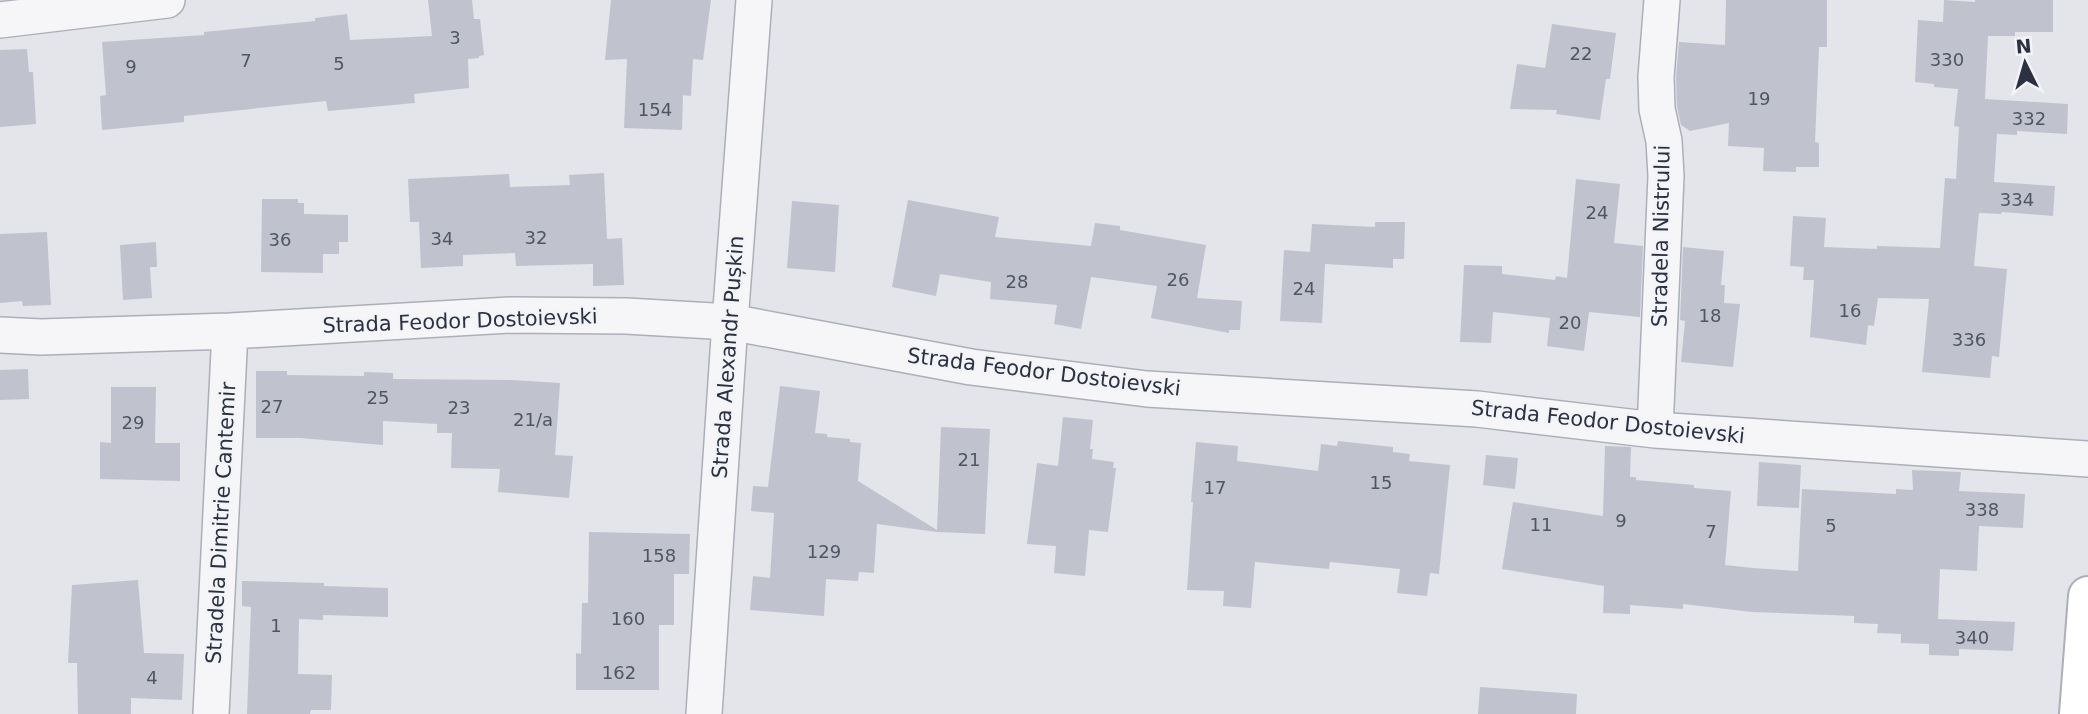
<svg xmlns="http://www.w3.org/2000/svg" width="2088" height="714" font-family="'DejaVu Sans',sans-serif">
<style>
.building{fill:#c0c3cd}
.lines{fill:none;stroke-linecap:round;stroke-linejoin:round}
.minor-casing{stroke:#acafb8;stroke-width:38}
.secondary-casing{stroke:#acafb8;stroke-width:42}
.minor{stroke:#f6f6f9;stroke-width:35}
.secondary{stroke:#fff;stroke-width:38}
.labels{text-anchor:middle;dominant-baseline:central;stroke-width:5;stroke-linejoin:round;paint-order:stroke}
.number-label{font-size:18px;fill:#505565}
.street-label{font-size:21px;fill:#2b3042;stroke:#f3f4f8}
</style>
<rect width="100%" height="100%" fill="#e3e5ea"/>
<!-- building -->
<path class="building" d="M428,0H472L474,19H480L484,55L479,56V58L468,59L469,88L414,94L415,103L328,111L326,101L184,116V122L102,130L100,96L106,95L102,42L204,35V32L315,21V18L347,14L350,40L432,36Z
M611,0H711L703,60L693,59L691,96L683,95L682,130L624,128L627,59L605,60Z
M1726,0H1827V47H1819L1815,142L1819,143V167H1796V172L1763,171L1764,148L1728,146L1729,123L1690,131L1681,125L1677,107L1676,77L1679,42L1725,45Z
M1944,0L1975,2V0H2053V32H2015V36H1988L1985,99L2068,104L2067,134L2017,131V135L1997,134L1994,182L2055,186L2053,216L2002,212L2001,214L1979,213L1974,266L2007,269L1999,357L1992,356L1990,378L1922,372L1929,299L1878,298L1874,326L1868,325L1866,345L1810,337L1814,280H1803L1804,267L1790,266L1793,216L1826,218L1824,247L1877,249V246L1940,248L1945,178L1956,179L1959,127L1954,126L1958,89L1934,87V84L1915,82L1918,20L1943,22Z
M1552,24L1616,33L1610,79H1606L1600,120L1556,114L1557,110L1510,109L1517,64L1545,68Z
M27,49L29,72H33L36,124L0,127V50Z
M604,173L607,239L622,238L624,285L593,286V264L516,266L515,253L463,255V266L421,268L419,222H410L408,179L509,174L510,187L570,185L569,175Z
M1576,179L1620,184L1614,243L1643,246L1640,317L1589,312L1584,351L1547,346L1550,318L1493,312L1491,343L1460,342L1464,265L1502,266V274L1555,280L1556,276L1567,278Z
M262,199H298V203H304V214L348,215V242H339V254H323V273L261,272Z
M908,200L999,217L995,237L1091,246L1095,223L1120,226V230L1206,245L1197,298L1242,301L1240,330H1229V333L1151,318L1157,286L1091,277L1081,329L1054,324L1057,305L990,299L991,282L940,274L936,296L892,287Z
M792,201L839,205L835,272L787,268Z
M1375,222H1405L1404,259H1393V268L1325,264L1322,323L1280,321L1284,250L1310,252L1312,224L1375,227Z
M47,232L51,305L23,306L22,301L0,303V234Z
M156,242L157,267H150L152,298L123,300L120,245Z
M1683,247L1724,251L1721,285H1725L1724,303L1740,304L1733,367L1681,362L1685,321L1680,320Z
M28,369L29,399L0,400V370Z
M256,371H287V375L364,376V372L393,373V379L511,380L560,383L555,455L573,456L569,498L498,492L500,469L451,468L452,433H437V424L383,421V445L300,438H256Z
M780,386L820,391L815,433L827,434V437L850,439V442L861,443L858,481L937,530L941,427L990,429L985,534L937,532L877,524L874,573L859,572L858,581L826,579L824,616L750,610L753,576L770,578L774,513L751,511L753,486L768,487Z
M111,387H156L155,443H180V481L100,479V442L111,443Z
M1063,417L1093,420L1090,449H1093L1092,459L1114,462L1113,468H1116L1108,532L1089,530L1085,576L1054,573L1056,546L1027,544L1037,463L1058,466Z
M1338,441L1393,447V452L1410,454L1409,461L1450,465L1439,574L1430,573L1427,596L1397,593L1400,569L1330,562L1329,569L1255,562L1251,608L1223,606L1224,591L1187,590L1193,502H1191L1196,442L1238,446L1237,461L1318,471L1321,444L1337,446Z
M1605,446L1631,447L1630,477H1636V480L1694,485V488L1731,491L1725,565L1753,568L1798,571L1802,489L1896,494V489L1913,490L1912,470L1961,472L1959,491L2025,494L2023,528L1979,526L1977,571L1940,569L1938,619L2015,622L2013,651L1959,649V656L1929,655V644L1901,643V634L1877,633L1878,624L1854,623V616L1752,612L1683,604V609L1630,605V614L1603,613L1604,586L1502,569L1513,502L1603,516Z
M1486,455L1518,458L1515,489L1483,485Z
M1759,462L1801,465L1799,508L1757,506Z
M589,532L690,534L689,574H674V625H659V690H576V653L581,654L582,603H588Z
M138,580L144,653L184,654L182,700L131,698V714H78L77,663H68L72,585Z
M242,581L324,583V586L388,588V617L323,615V620L299,619L298,674L332,675L331,710H311L310,714H247L251,607L242,606Z
M1480,687L1577,694L1576,714H1478Z"/>
<g class="lines">
<!-- minor casing -->
<g class="minor-casing">
<path id="minor" d="M0,20L167,0
M0,335L41,337L230,331L510,315L626,316L730,322L971,367L1147,389L1477,409L1655,430L2088,459
M1655,430L1666,176L1664,141L1657,109L1656,77L1662,0
M211,714L230,331
M704,714L730,322L754,0"/>
</g>
<!-- secondary casing -->
<g class="secondary-casing">
<path id="secondary" d="M2079,714L2088,596"/>
</g>
<!-- minor -->
<use href="#minor" class="minor"/>
<!-- secondary -->
<use href="#secondary" class="secondary"/>
</g>
<g class="labels">
<!-- number labels -->
<g class="number-label">
<text x="455" y="37">3</text>
<text x="1581" y="53">22</text>
<text x="1947" y="59">330</text>
<text x="246" y="60">7</text>
<text x="339" y="63">5</text>
<text x="131" y="66">9</text>
<text x="1759" y="98">19</text>
<text x="655" y="109">154</text>
<text x="2029" y="118">332</text>
<text x="2017" y="199">334</text>
<text x="1597" y="212">24</text>
<text x="536" y="237">32</text>
<text x="442" y="238">34</text>
<text x="280" y="239">36</text>
<text x="1178" y="279">26</text>
<text x="1017" y="281">28</text>
<text x="1304" y="288">24</text>
<text x="1850" y="310">16</text>
<text x="1710" y="315">18</text>
<text x="1570" y="322">20</text>
<text x="1969" y="339">336</text>
<text x="378" y="397">25</text>
<text x="272" y="406">27</text>
<text x="459" y="407">23</text>
<text x="533" y="419">21/a</text>
<text x="133" y="422">29</text>
<text x="969" y="459">21</text>
<text x="1381" y="482">15</text>
<text x="1215" y="487">17</text>
<text x="1982" y="509">338</text>
<text x="1621" y="520">9</text>
<text x="1541" y="524">11</text>
<text x="1831" y="525">5</text>
<text x="1711" y="531">7</text>
<text x="824" y="551">129</text>
<text x="659" y="555">158</text>
<text x="628" y="618">160</text>
<text x="276" y="625">1</text>
<text x="1972" y="637">340</text>
<text x="619" y="672">162</text>
<text x="152" y="677">4</text>
</g>
<!-- street labels -->
<g class="street-label">
<text transform="translate(1661 236) rotate(-89)">Stradela Nistrului</text>
<text transform="translate(460 321) rotate(-2)">Strada Feodor Dostoievski</text>
<text transform="translate(728 357) rotate(-86)">Strada Alexandr Pușkin</text>
<text transform="translate(1044 372) rotate(7)">Strada Feodor Dostoievski</text>
<text transform="translate(1608 422) rotate(6)">Strada Feodor Dostoievski</text>
<text transform="translate(221 523) rotate(-87)">Stradela Dimitrie Cantemir</text>
</g>
</g>
<!-- north arrow -->
<g transform="translate(2025 63) rotate(355)" stroke="#f3f4f8" stroke-width="5" paint-order="stroke">
<path d="M0-5L12 26L0 18L-12 26Z" fill="#2b3042"/>
<text y="-10" font-size="19" font-weight="bold" text-anchor="middle" fill="#2b3042">N</text>
</g>
</svg>
